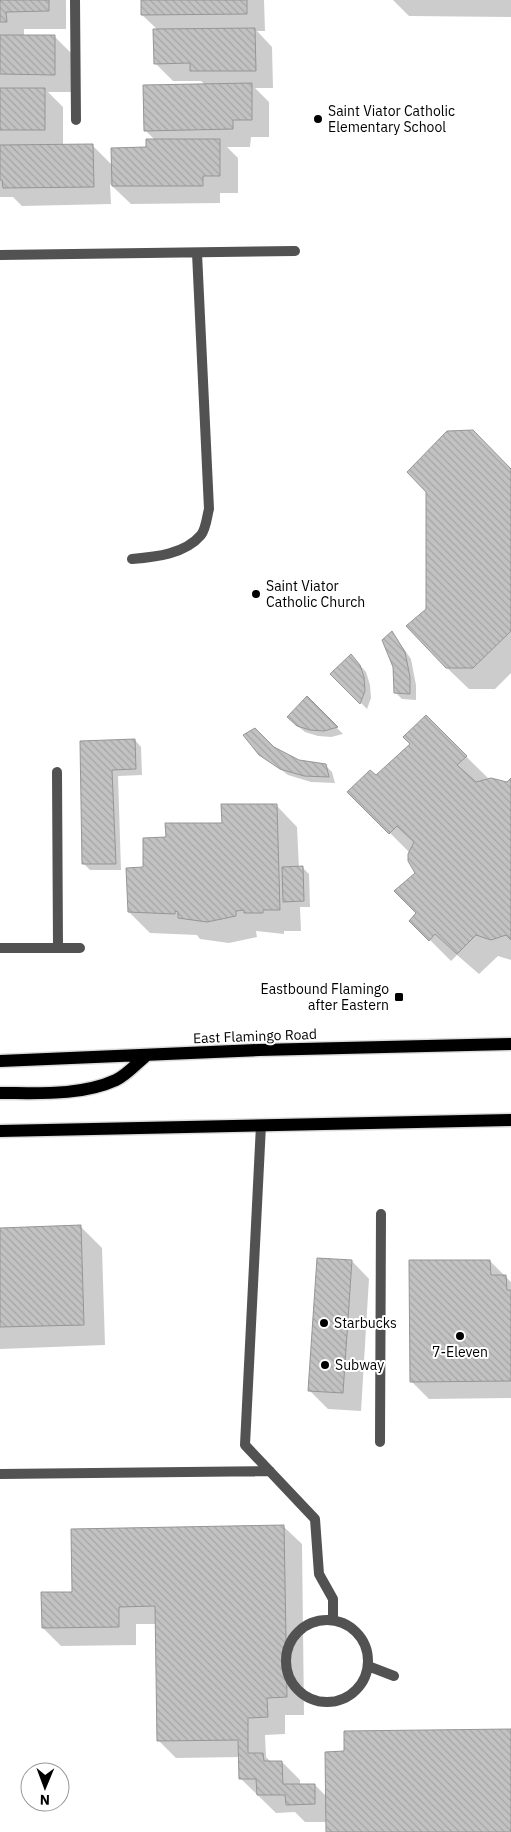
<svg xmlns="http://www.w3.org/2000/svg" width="511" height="1832" font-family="'IBM Plex Sans',sans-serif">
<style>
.shadow{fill:#0003}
.building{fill:url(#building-back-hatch);stroke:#969696}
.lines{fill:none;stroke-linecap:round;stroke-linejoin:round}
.primary-casing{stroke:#dbdbdb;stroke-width:15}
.lane{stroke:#525252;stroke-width:10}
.street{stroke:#525252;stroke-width:10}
.primary{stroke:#000;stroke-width:12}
.poi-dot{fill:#000;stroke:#fff;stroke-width:2}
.labels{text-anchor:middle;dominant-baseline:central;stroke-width:4;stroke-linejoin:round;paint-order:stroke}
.poi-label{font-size:14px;fill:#000;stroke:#fff;text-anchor:start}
.street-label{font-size:14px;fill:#000;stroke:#fff}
</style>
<defs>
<pattern id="building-back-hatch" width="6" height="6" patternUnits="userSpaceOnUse" patternTransform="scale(1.25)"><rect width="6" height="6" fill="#c2c2c2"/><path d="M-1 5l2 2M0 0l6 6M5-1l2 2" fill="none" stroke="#a5a5a5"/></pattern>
</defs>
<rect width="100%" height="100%" fill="#fff"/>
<!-- shadow -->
<path class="shadow" d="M0,0H66V29H24V36H54L72,54V92H48L63,107V146L92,145L113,166L148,149L155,140L145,130L205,85L201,81H173L155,63L158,30L142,15V0H264L265,31H257L272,47L273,88H255L269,102V137H251L250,147H227L238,158V193H220V203L131,204L110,184L111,204L22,206L13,197H0Z
M393,0H511V17L409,16Z
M511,470V673L495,689H469L447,668L427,609Z
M392,632L411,659L416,685V700L402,699L395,692Z
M351,655L366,672L370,685L371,698L367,709L332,674Z
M307,698L343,734L331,737L318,736L305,732L295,724Z
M426,717L488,778L484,781L507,783L511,780V960L498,956L479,974L457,955L451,961L411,921L418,913L417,873L410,853L349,792L376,777L412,744Z
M135,740L141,747L142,775L118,776L121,870H90L83,863L81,742Z
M274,748L298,761L325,765L332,772L335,783L311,782L288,775L260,754Z
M276,805L297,827L299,868H303L309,874L310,907H300L301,931H284V934L256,931L257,937L229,943L200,939L197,935L150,933L129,912L144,869L167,838L223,824Z
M81,1227L102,1248L105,1345L0,1349V1230Z
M352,1261L369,1279L361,1411L328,1409L310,1391Z
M490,1261L511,1282V1398L429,1399L411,1381Z
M284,1527L302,1544L304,1715H285V1734L265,1735L266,1757L271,1762H282L300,1780V1785H315L327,1797L511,1731V1832H327V1822H305L295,1812L276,1813L240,1778V1757L176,1758L159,1741L157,1624H136V1645L61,1646L43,1628L73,1593Z"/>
<!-- building -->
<path class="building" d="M0,0H49V11L6,12L7,22H0Z
M141,0H247V14L141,15Z
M255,28L256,71H190V63L154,64L153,29Z
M0,35H55V75L0,74Z
M252,83V120H233V129L144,131L143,85Z
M0,88H45V130H0Z
M146,139H220V176H203V186H112L111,148L146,147Z
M93,144L94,187L3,188L2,180H0V145Z
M473,430L511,469V631L473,668H446L406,626L426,609V492L407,472L447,431Z
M392,631L405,652L410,677V694L394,693L393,667L382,640Z
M351,654L360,665L364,677L365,691L360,704L330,674Z
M307,696L338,727L324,731L310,730L297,726L287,717Z
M426,715L467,756L457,765L476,782L491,778L507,782L511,778V940L506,935L491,940L476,935L457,954L435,934L429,941L409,921L416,913L394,891L415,873L408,861V854L414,842L397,826L389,834L347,792L370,770L376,775L410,744L403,737Z
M255,728L274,747L299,760L326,764L329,777L304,776L280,769L259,755L243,735Z
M135,739L136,769L112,770L116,864H82L80,741Z
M221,804H277L280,910H263V913H244V910L236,911V916L207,922L178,918V912L175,911V914L128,912L126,868L143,867V838L166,837L165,823H222Z
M303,866L304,901L283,902L282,867Z
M81,1225L84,1325L0,1327V1228Z
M317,1258L352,1260L343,1393L308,1391Z
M409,1260H490L491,1275H506L507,1290H511V1381L410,1382Z
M284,1525L287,1697L267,1698L268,1717L248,1718V1753H263L264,1761H282L283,1784H315V1804L286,1805L285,1795H257L256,1779H239L238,1740L157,1741L155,1606L119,1607V1627L42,1628L41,1592H72L71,1529Z
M511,1729V1832H326L325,1752L344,1751V1731Z"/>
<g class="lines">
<!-- primary casing -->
<g class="primary-casing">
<path id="primary" d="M0,1061L259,1050L511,1044
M0,1093C38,1093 81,1096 116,1080C127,1075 137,1063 147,1055
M0,1131L511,1120"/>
</g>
<!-- lane -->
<path class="lane" d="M0,255L295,251
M132,559C156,557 185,554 201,535C206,529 207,516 209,509L197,253
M57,772L58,948
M0,948H80
M261,1125L245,1445L315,1519L319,1574L333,1599V1620
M380,1442L381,1214
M0,1474L270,1471
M286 1661a41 41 0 1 1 82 0a41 41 0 1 1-82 0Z
M368,1666L394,1676"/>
<!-- street -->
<path class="street" d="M75,0L76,120"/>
<!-- primary -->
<use href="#primary" class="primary"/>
</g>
<!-- markers -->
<g class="poi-dot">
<circle cx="318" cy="119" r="5"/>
<circle cx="256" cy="594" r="5"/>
<rect x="394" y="992" width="10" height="10" rx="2.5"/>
<circle cx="324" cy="1323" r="5"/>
<circle cx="460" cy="1336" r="5"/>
<circle cx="325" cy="1365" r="5"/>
</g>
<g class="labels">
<!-- poi labels -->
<g class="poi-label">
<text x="328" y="111">Saint Viator Catholic<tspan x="328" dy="16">Elementary School</tspan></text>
<text x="266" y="586">Saint Viator<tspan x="266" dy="16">Catholic Church</tspan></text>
<text x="389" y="989" text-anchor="end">Eastbound Flamingo<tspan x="389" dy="16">after Eastern</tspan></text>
<text x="334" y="1323">Starbucks</text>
<text x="460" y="1352" text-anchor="middle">7-Eleven</text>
<text x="335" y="1365">Subway</text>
</g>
<!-- street labels -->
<g class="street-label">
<text transform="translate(255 1036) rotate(-2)">East Flamingo Road</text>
</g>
</g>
<!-- north arrow -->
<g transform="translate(45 1787) rotate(181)"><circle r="24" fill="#ffffff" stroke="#999999"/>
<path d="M0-4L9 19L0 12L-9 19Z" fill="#000000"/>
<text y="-8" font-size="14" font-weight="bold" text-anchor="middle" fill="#000000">N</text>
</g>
</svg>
